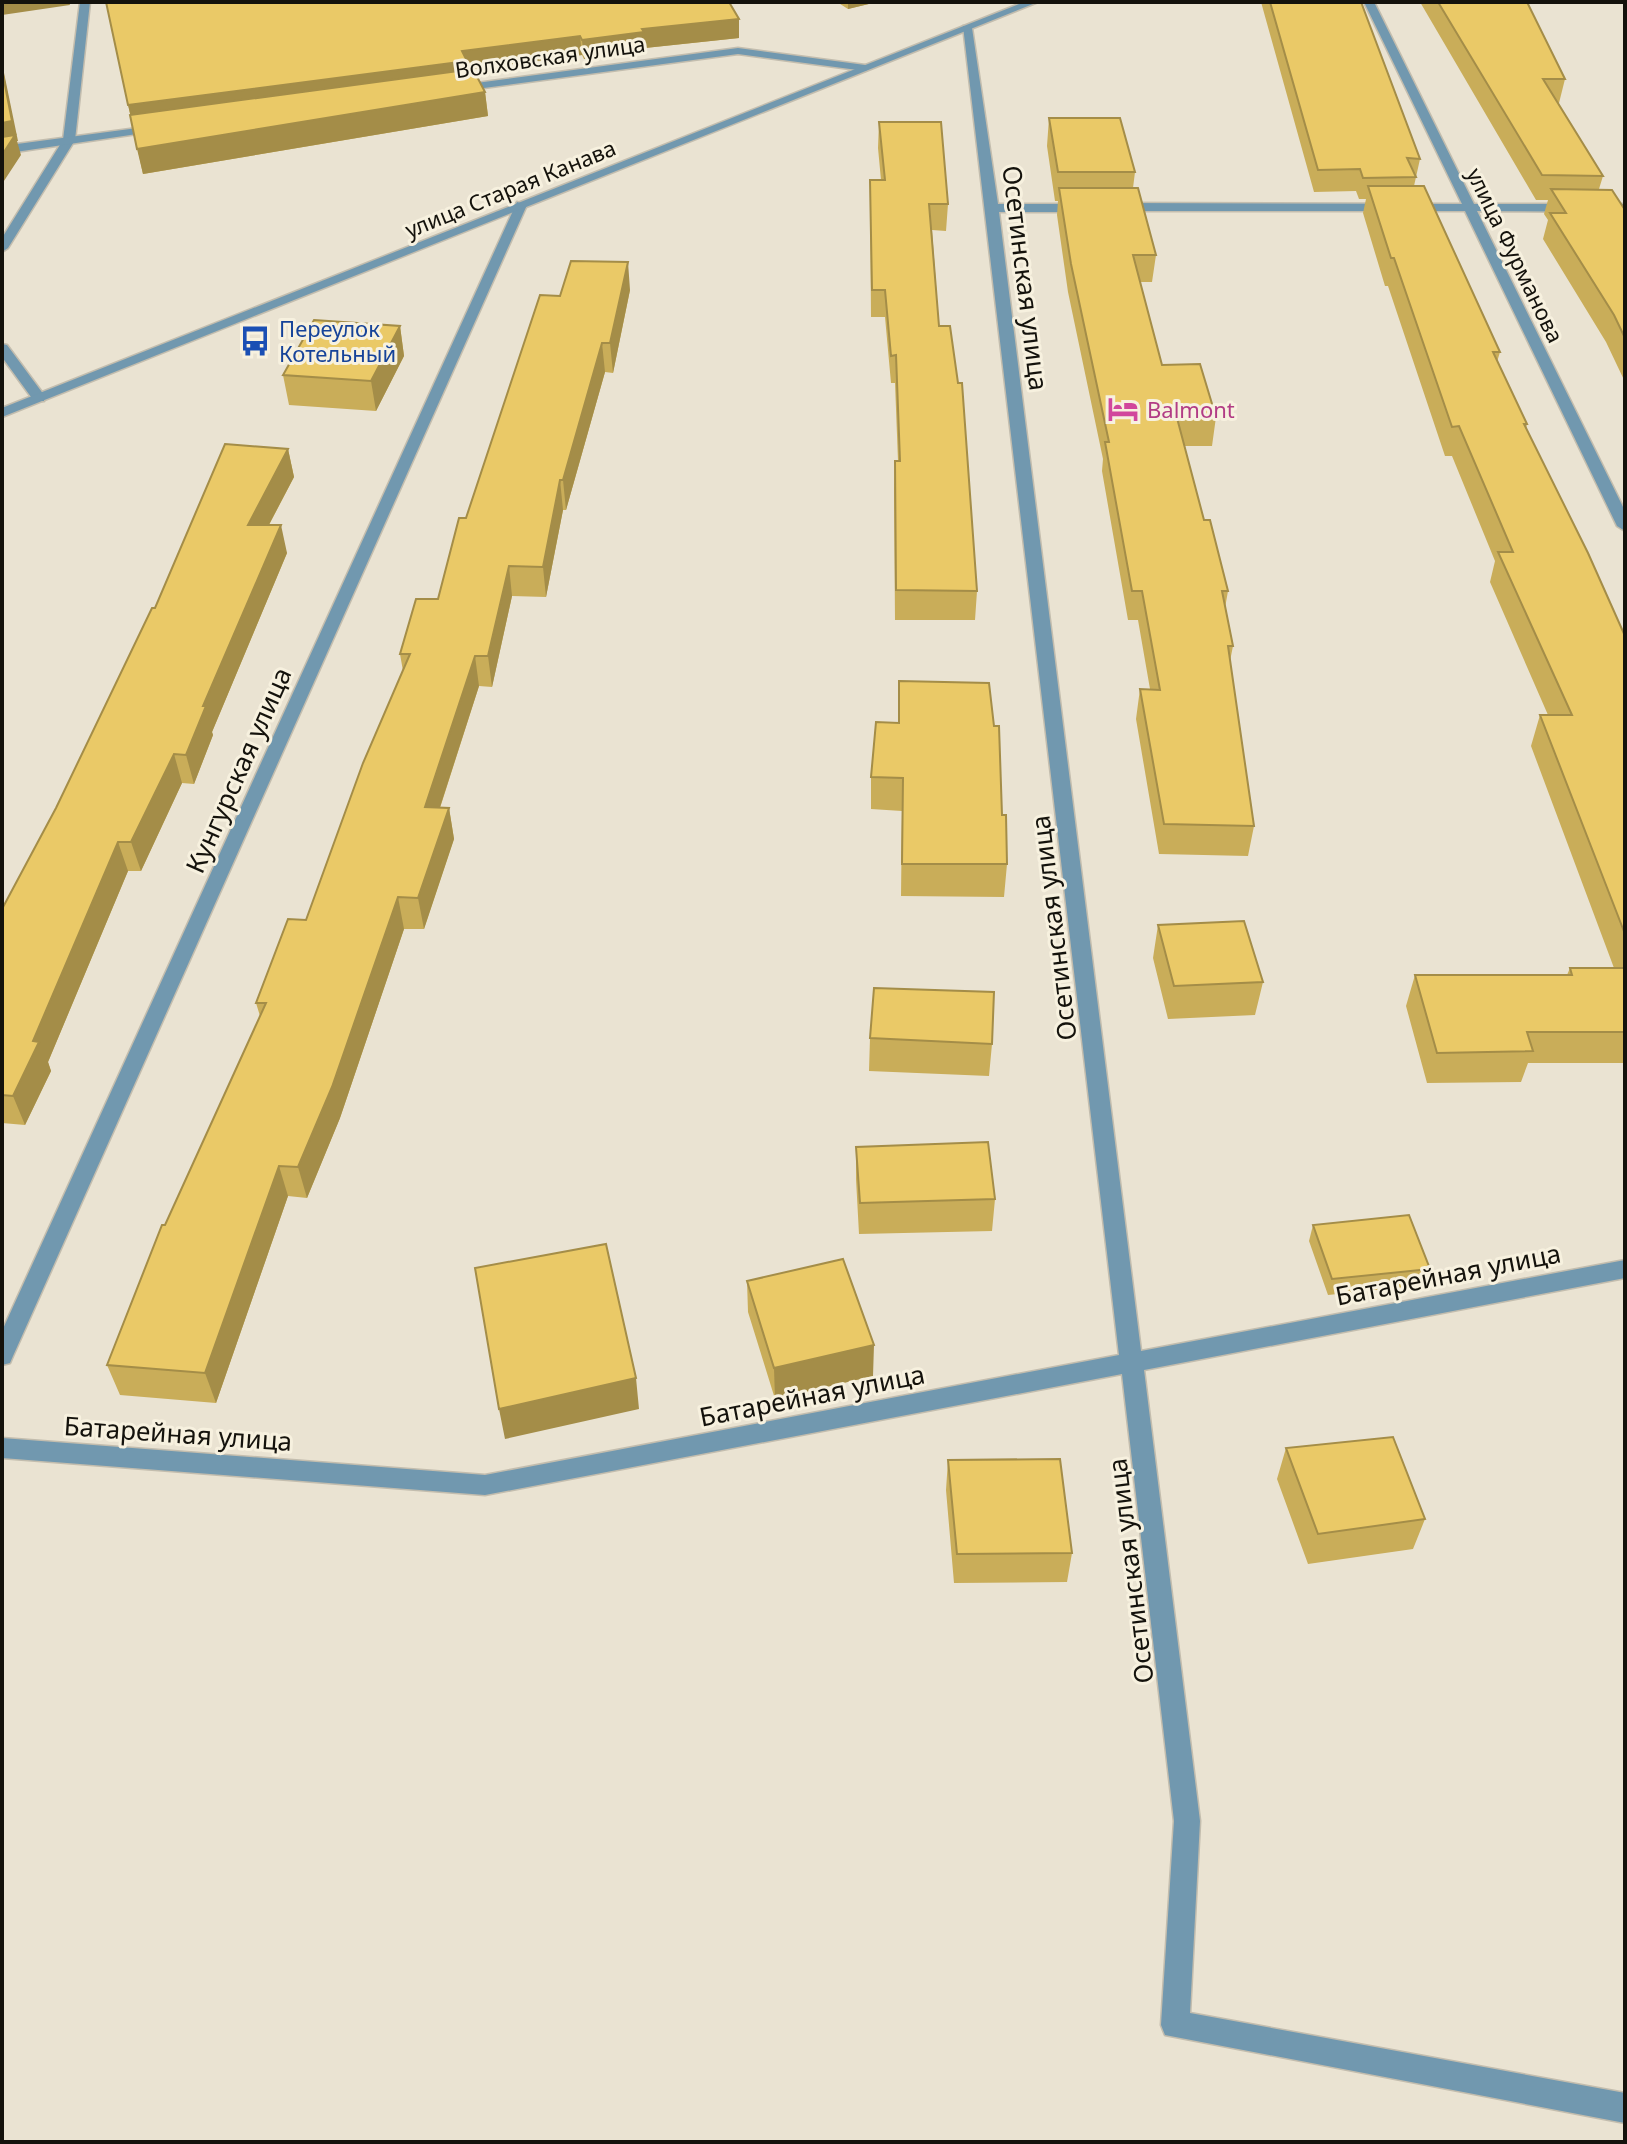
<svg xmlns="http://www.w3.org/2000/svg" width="1627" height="2144" font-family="'Noto Sans',sans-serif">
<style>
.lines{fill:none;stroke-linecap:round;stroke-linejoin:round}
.service-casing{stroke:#c3bdae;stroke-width:3}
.minor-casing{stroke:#c3bdae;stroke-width:3}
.tertiary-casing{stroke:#c3bdae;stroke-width:3}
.service{fill:#7198af;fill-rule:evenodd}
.minor{fill:#7198af;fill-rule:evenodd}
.tertiary{fill:#7198af;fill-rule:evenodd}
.wall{fill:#c9ad59}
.shaded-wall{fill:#a48d48}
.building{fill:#eac967;stroke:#a48d48;stroke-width:2}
.labels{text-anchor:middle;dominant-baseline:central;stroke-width:6;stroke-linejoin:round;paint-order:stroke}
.far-street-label{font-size:22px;fill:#14120c;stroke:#f7f1df}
.far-transit-label{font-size:22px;fill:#164399;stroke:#f7f1df;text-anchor:start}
.far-hotel-label{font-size:22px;fill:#b23c85;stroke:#f7f1df;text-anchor:start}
.street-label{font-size:26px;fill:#14120c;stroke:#f7f1df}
</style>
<rect width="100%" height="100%" fill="#eae3d2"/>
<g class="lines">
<!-- service casing -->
<g class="service-casing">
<path id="service" d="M80,2H90L75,140L8,248L2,252V238L63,140Z
M2,344L7,345L44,395V401H34L2,357Z"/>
</g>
<!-- minor casing -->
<g class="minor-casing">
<path id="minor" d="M1364,2H1374L1474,204H1625V212L1477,211L1625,511V531L1617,526L1465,211H1116L1110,207L1116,203L1462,204Z
M963,26L972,28L998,204H1084L1090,208L1084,212H999L1141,1351L1625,1260V1278L1144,1370L1200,1821L1190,2013L1625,2093V2123L1165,2035L1161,2025L1174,1821L1122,1374L485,1495L2,1458V1438L485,1475L1119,1355Z
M738,48L865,65L871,68L865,71L738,54L454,92L448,89L454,86Z
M160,125L164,126V130L2,154V146Z
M517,202L527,205L13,1356L10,1363L2,1365V1331Z"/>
</g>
<!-- tertiary casing -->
<g class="tertiary-casing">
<path id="tertiary" d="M1024,2H1038L2,417V408Z"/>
</g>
<!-- service -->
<use href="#service" class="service"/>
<!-- minor -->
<use href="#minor" class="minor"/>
<!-- tertiary -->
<use href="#tertiary" class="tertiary"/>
</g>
<!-- wall -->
<path class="wall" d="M106,2L739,19V38L645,48V52L584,59L582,55L473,69L485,92L488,116L143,174Z
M837,2H877L848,9Z
M1261,2H1361L1420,159L1414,186L1500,352L1497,362L1527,424L1526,429L1625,636V1063H1528L1521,1082L1427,1083L1406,1006L1415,975H1567L1570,968H1614L1531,746L1540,715H1548L1490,582L1495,561L1452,456H1445L1388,286H1385L1363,213L1366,199H1359L1356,191L1314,192Z
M1420,2H1527L1565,79L1559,103H1558L1603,176L1599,189L1625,210V382L1606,342L1543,239L1548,220L1544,214L1548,200H1536Z
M1049,118L1135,172L1133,188L1156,255L1152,282H1140L1162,365L1216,417L1212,446H1184L1204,520L1228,591L1225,608L1233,646L1230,661L1254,826L1248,856L1159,854L1136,719L1140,689H1150L1138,620H1128L1102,471L1103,459L1068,292L1057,215L1058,201H1055L1047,146Z
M879,122L948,204L946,231L932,230L939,326L977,591L975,620H895L894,489L895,461H898L895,383H891L885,317H871L870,180H881L878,148Z
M630,290L613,373L605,372L566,510H563L546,597L512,596L492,687L479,686L440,808H449L454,839L424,929H404L340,1118L307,1198L288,1196L216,1403L120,1395L107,1365L165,1225L260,1016L256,1003L306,920L403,671L400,654L438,599L466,518L560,296Z
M400,326L404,356L376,411L289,405L283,375Z
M288,449L294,477L269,525L287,553L212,732L213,735L194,784L182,783L141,871H128L48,1062L51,1071L25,1125L2,1123V909L56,808L155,608Z
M899,681L1002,815L1007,864L1004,897L901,896L902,811L871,809V777L898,723Z
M1158,925L1263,982L1255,1015L1168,1019L1153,958Z
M870,1038L992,1044L989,1076L869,1071Z
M856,1147L995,1199L992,1231L859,1234L856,1179Z
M1313,1225L1430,1269L1425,1285L1328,1295L1309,1241Z
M747,1281L873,1376L775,1399L748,1312Z
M1286,1448L1425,1519L1413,1549L1308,1564L1277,1479Z
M948,1460L1072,1553L1067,1582L954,1583L946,1490Z"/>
<!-- shaded-wall -->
<path class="shaded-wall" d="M2,2H69L70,5L2,15Z
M848,2H877L848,9Z
M739,19V38L645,48V52L584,59L582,40L642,29Z
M580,36L582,55L468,70L133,126L128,105L462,51Z
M2,63L18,141H17L21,155L2,184Z
M485,92L488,116L143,174L137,149Z
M628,262L630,290L613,373L610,343Z
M400,326L404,356L376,411L371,381Z
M602,343L605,372L566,510L563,480Z
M288,449L294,477L254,553L248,525Z
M560,480L563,510L546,597L543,567Z
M281,525L287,553L212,732L213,735L194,784L186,755L203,706Z
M509,566L512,596L492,687L488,656Z
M475,656L479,686L430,838L425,807Z
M174,754L182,783L141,871L131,842Z
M449,808L454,839L424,929L418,898Z
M118,842L128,871L48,1062L51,1071L25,1125L13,1096L33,1041Z
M398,897L404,929L340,1118L307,1198L298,1167Z
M279,1166L288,1196L216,1403L205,1373Z
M874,1345L873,1376L775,1399L774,1368Z
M636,1378L639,1409L505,1439L499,1409Z"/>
<!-- building -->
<path class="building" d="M106,2H729L739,19L642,29L644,32L582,40L580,36L462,51L467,61L128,105Z
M1270,2H1361L1420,159L1407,158L1416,177L1363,178L1360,169L1318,170Z
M1438,2H1527L1565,79H1543L1603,176L1542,175Z
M473,69L485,92L137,149L130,115Z
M2,70L12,121L2,123Z
M1049,118H1120L1135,172H1058Z
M879,122H941L948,204H929L939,326H950L958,383H962L977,591L896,590L895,461H900L896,355L891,356L885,290H872L870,180H885Z
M15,135L2,155V137Z
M1368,186H1424L1500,352H1493L1527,424H1524L1588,553L1625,636V934L1540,715H1572L1498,552H1513L1459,426L1452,427L1394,258H1391Z
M1059,188H1138L1156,255H1133L1162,365L1200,364L1216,417L1177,418L1204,520H1210L1228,591H1222L1233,646H1228L1254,826L1164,824L1140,689L1160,690L1142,591H1132L1105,442H1109L1071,264Z
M1551,189L1612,190L1625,210V338L1614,315L1550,213H1566Z
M571,261L628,262L610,343H602L563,480H560L543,567L509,566L488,656H475L425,807L449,808L418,898L398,897L332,1087L298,1167L279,1166L205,1373L107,1365L162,1225H165L266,1003H256L288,919L306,920L363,763L410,654H400L416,599H438L459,518H466L540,295L560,296Z
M314,320L400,326L371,381L283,375Z
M225,444L288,449L248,525H281L203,706H206L186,755L174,754L131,842H118L33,1041L39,1042L13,1096L2,1095V909L56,808L152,608H155Z
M899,681L989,683L994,726H999L1002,815H1006L1007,864H902L903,778L871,777L876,722L899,723Z
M1244,921L1263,982L1174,986L1158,925Z
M1570,968H1625V1032H1527L1533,1051L1437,1053L1415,975H1572Z
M874,988L994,992L992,1044L870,1038Z
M988,1142L995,1199L860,1203L856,1147Z
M1409,1215L1430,1269L1332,1279L1313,1225Z
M606,1244L636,1378L499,1409L475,1268Z
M843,1259L874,1345L774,1368L747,1281Z
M1393,1437L1425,1519L1318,1534L1286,1448Z
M1060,1459L1072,1553L957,1554L948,1460Z"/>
<!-- icons -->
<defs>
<g id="bus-bare" transform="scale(2.4)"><path d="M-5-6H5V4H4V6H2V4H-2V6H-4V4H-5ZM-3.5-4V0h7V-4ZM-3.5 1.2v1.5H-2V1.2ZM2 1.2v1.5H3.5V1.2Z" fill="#1a4fb4" stroke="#f7f1df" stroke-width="2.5" paint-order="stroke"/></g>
<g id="hotel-bare" transform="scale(2.4)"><path d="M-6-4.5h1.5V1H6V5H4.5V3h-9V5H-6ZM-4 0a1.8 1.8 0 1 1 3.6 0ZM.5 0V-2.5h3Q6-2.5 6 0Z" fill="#d1479c" stroke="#f7f1df" stroke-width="2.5" paint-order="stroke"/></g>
</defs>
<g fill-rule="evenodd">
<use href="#bus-bare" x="255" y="341"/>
<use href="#hotel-bare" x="1123" y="409"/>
</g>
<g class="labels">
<!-- far-street labels -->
<g class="far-street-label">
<text transform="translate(550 56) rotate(-8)">Волховская улица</text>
<text transform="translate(510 188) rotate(-22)">улица Старая Канава</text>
<text transform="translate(1516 255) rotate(64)">улица Фурманова</text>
</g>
<!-- far-transit labels -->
<g class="far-transit-label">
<text x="279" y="328">Переулок<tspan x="279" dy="25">Котельный</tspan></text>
</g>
<!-- far-hotel labels -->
<g class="far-hotel-label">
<text x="1147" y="409">Balmont</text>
</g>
<!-- street labels -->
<g class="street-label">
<text transform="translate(1026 278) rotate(83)">Осетинская улица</text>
<text transform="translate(238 770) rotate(-66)">Кунгурская улица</text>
<text transform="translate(1053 928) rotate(-97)">Осетинская улица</text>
<text transform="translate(1448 1274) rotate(-11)">Батарейная улица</text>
<text transform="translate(812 1395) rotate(-11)">Батарейная улица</text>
<text transform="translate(178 1433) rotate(4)">Батарейная улица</text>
<text transform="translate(1130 1571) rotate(-97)">Осетинская улица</text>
</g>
</g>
<!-- border -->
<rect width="1627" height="2144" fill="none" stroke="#14120c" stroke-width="8"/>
</svg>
